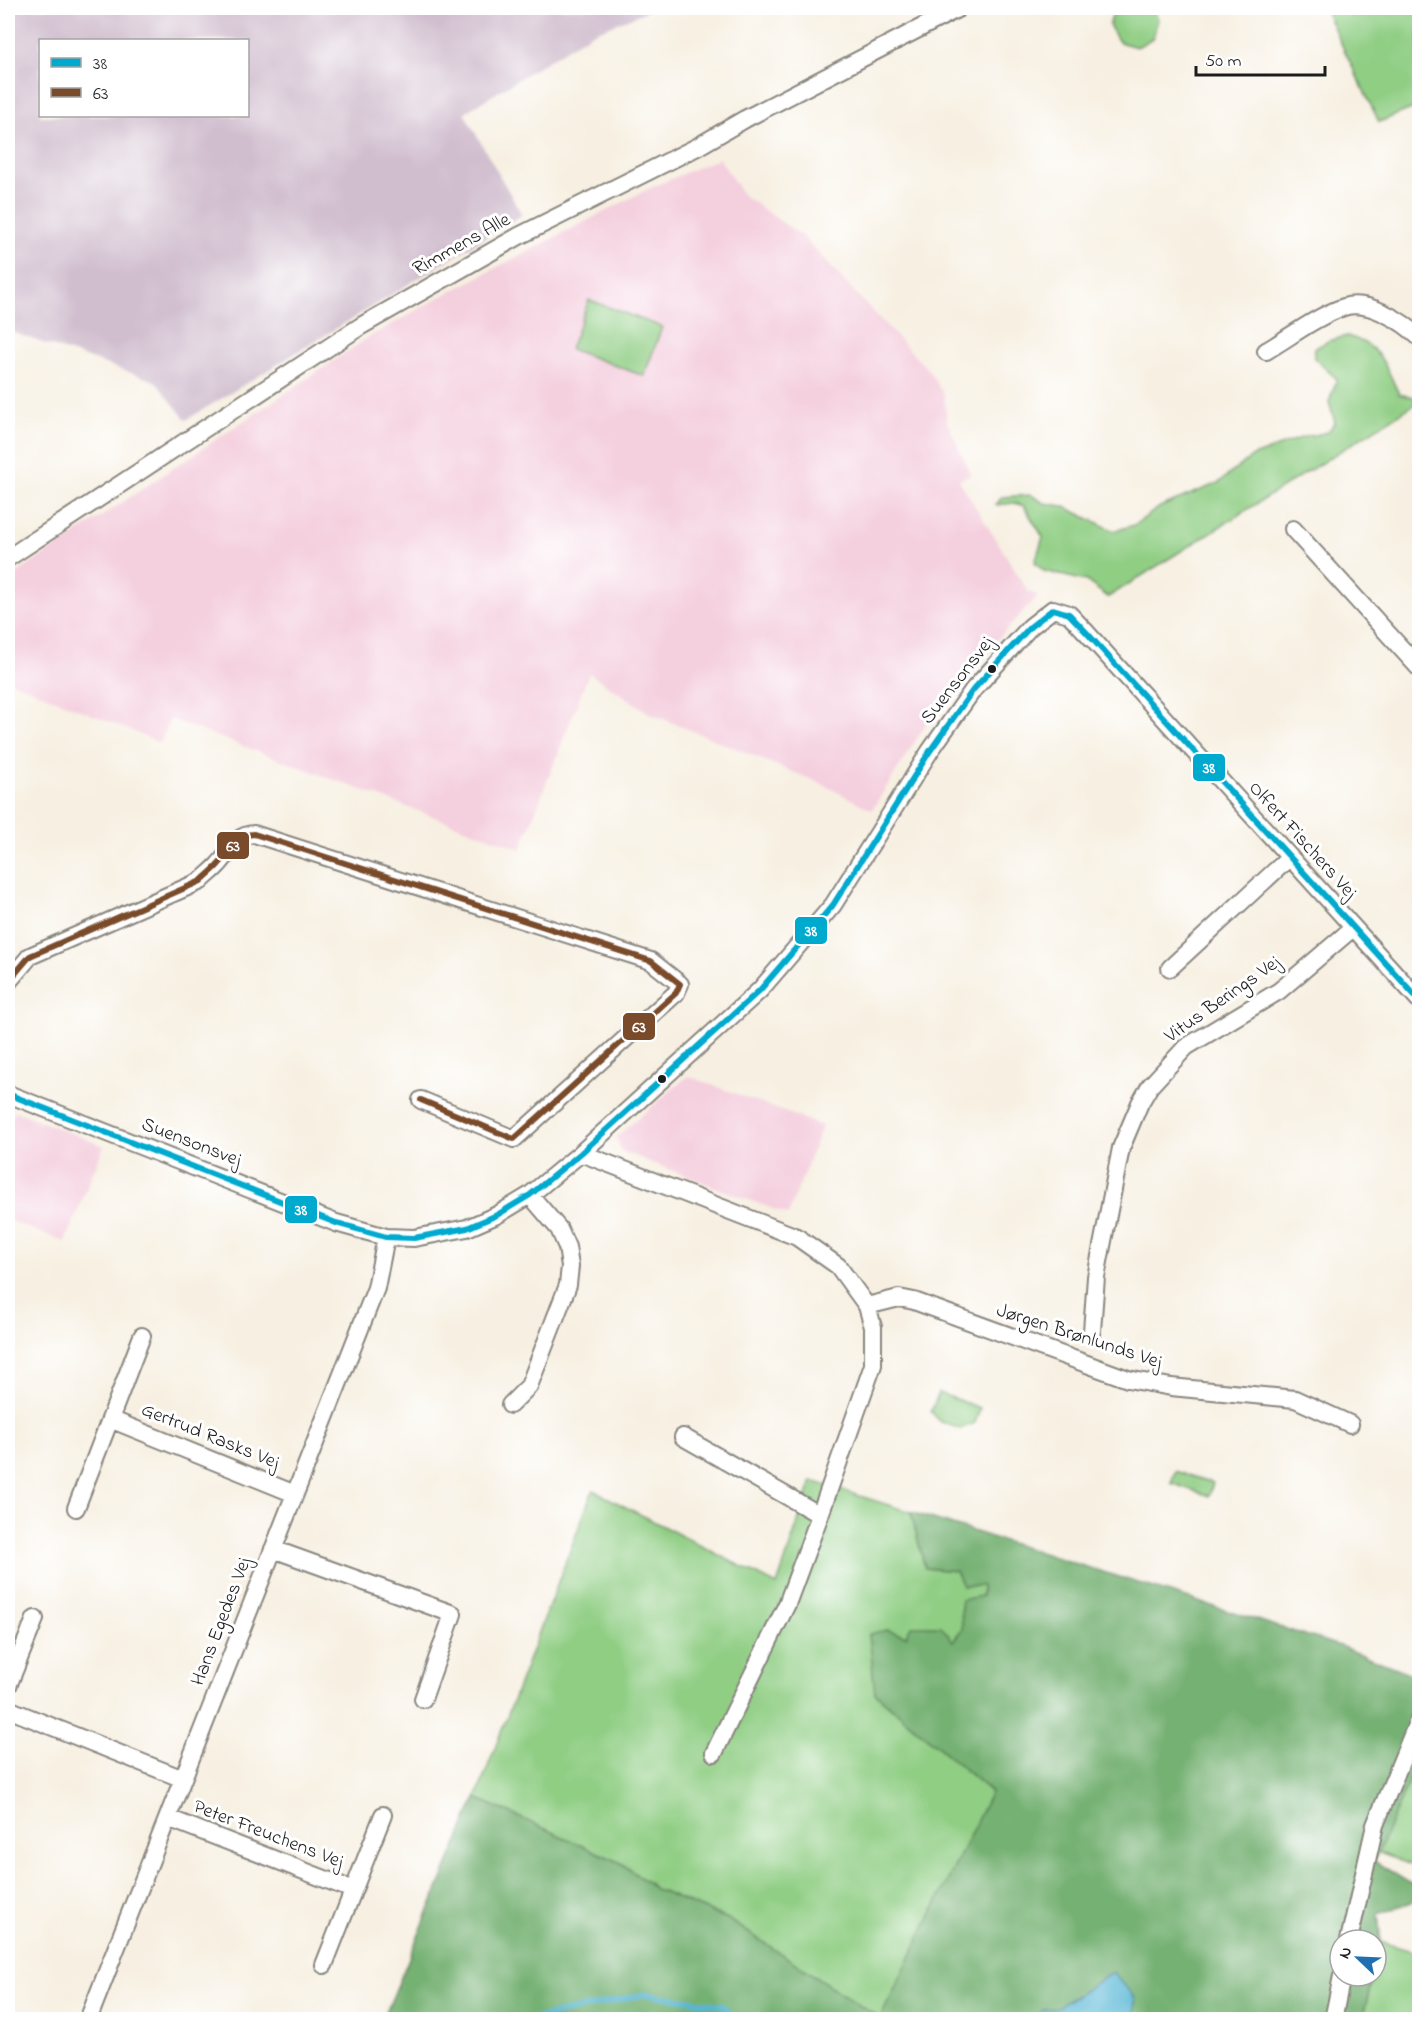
<svg xmlns="http://www.w3.org/2000/svg" width="1427" height="2027" font-family="'Indie Flower',sans-serif">
<style>
.built{fill:#f4cfde}
.industrial{fill:#d0bdce;fill-rule:evenodd}
.green{fill:#90ce84;stroke:#567550;stroke-width:1.5}
.forest{fill:#74b172;stroke:#486647;stroke-width:1.5}
.water{fill:#57b6d5;stroke:#3a6978;stroke-width:1.5}
.lines{fill:none;stroke-linecap:round;stroke-linejoin:round}
.stream{stroke:#57b6d5;stroke-width:5}
.minor-casing{stroke:#8a867f;stroke-width:20}
.minor{stroke:#fff;stroke-width:16}
.bus-1-casing{stroke:#fff;stroke-width:10}
.bus-2-casing{stroke:#fff;stroke-width:10}
.bus-1{stroke:#00a9ce;stroke-width:6}
.bus-2{stroke:#7a4b2a;stroke-width:6}
.bus-dot{fill:#1c1c1c;stroke:#fff;stroke-width:2}
.labels{text-anchor:middle;dominant-baseline:central;stroke-width:6;stroke-linejoin:round;paint-order:stroke}
.street-label{font-size:20px;fill:#1c1c1c;stroke:#fff}
.line-badge{stroke:#fff;stroke-width:2}
.badge-label{font-size:16px;text-anchor:middle;font-weight:bold;fill:#fff}
</style>
<rect width="100%" height="100%" fill="#fff"/>
<filter id="ink" filterUnits="userSpaceOnUse"><feTurbulence type="fractalNoise" baseFrequency=".0167" numOctaves="2"/><feDisplacementMap in="SourceGraphic" scale="12" xChannelSelector="R" yChannelSelector="G"/><feConvolveMatrix kernelMatrix="1 2 1 2 8 2 1 2 1" color-interpolation-filters="sRGB"/></filter>
<filter id="wash" filterUnits="userSpaceOnUse"><feTurbulence type="fractalNoise" baseFrequency=".008" numOctaves="4" result="noise"/><feDisplacementMap in="SourceGraphic" scale="24" xChannelSelector="R" yChannelSelector="G"/><feGaussianBlur stdDeviation="1.35" result="paint"/><feColorMatrix in="noise" values="0 0 0 0 0 0 0 0 0 0 0 0 0 0 0 0 0 1.4 0 .05"/><feComposite in="paint" operator="in"/></filter>
<g filter="url(#wash)">
<rect width="100%" height="100%" fill="#f7f0e2"/>
<!-- built -->
<path class="built" d="M719,158L743,195L803,237L929,371L944,395L947,422L971,474L959,480L1028,591L1038,596L941,700L872,810L820,783L651,714L589,673L521,849L170,719L160,743L8,680V579L369,337L438,298L648,189Z
M688,1076L822,1126L788,1215L621,1151L616,1137Z
M15,1111L104,1146L65,1242L8,1220V1117L11,1119Z"/>
<!-- industrial -->
<path class="industrial" d="M8,8H655L592,33L464,113L522,215L186,420L155,381L8,331ZM40,40H248V116H40Z"/>
<!-- green -->
<path class="green" d="M1115,8H1153L1158,19L1153,38L1137,47L1119,42L1109,25Z
M1324,8H1419V113L1416,107L1379,122Z
M589,300L662,327L644,376L570,349Z
M1347,336C1381,345 1385,365 1399,394L1417,398L1412,406L1108,597L1086,581L1044,571L1035,562L1043,537L1024,506L1014,503L996,505L1002,497L1031,495L1044,503L1063,506L1114,531L1134,525L1160,507L1218,483L1253,456L1301,438L1328,432L1335,422L1329,402L1337,379L1314,358V349L1328,341Z
M939,1393L980,1408L975,1423L960,1429L939,1421L931,1411Z
M1175,1471L1213,1483L1209,1496L1171,1483Z
M812,1481L911,1512L925,1568L956,1571L982,1586V1596L961,1600L962,1629L953,1641L906,1636L887,1630L875,1693L991,1792L880,2019L728,1919L657,1890L621,1863L476,1798L593,1490L777,1585Z
M1419,1758V1868L1377,1852Z
M1381,1942L1419,1953V2019L1362,2020L1373,1976H1376Z"/>
<!-- forest -->
<path class="forest" d="M911,1512L1340,1646L1419,1677V1758L1374,1861L1416,1887L1412,1902L1378,1914L1381,1942L1376,1962V1940H1340V1976H1373L1362,2019L383,2020L476,1798L621,1863L657,1890L728,1919L880,2019L991,1792L875,1693L869,1634L887,1630L906,1636L911,1626H941L953,1641L962,1629L961,1600L982,1596V1586H963L956,1571L925,1568Z"/>
<!-- water -->
<path class="water" d="M1113,1972L1135,1998V2019H1035L1043,2010L1058,2007Z"/>
<g class="lines">
<!-- stream -->
<path class="stream" d="M528,2020L646,1994L722,2005L737,2020"/>
</g>
</g>
<g filter="url(#ink)">
<g class="lines">
<!-- minor casing -->
<g class="minor-casing">
<path id="minor" d="M1266,351C1290,337 1317,316 1344,307C1368,299 1404,322 1420,338
M1293,529L1420,669
M8,558L361,326L519,236L697,147L745,119L959,8
M1170,968L1289,858
M8,982L30,956L201,881C207,875 214,870 219,864C231,852 234,835 254,834L651,961L680,984L676,993L514,1139L421,1100
M8,1094L336,1223L386,1237L414,1238L467,1228L497,1215L530,1195L581,1153L760,990L833,905L930,751L973,690L1030,627L1053,609L1069,614L1087,633L1420,1001
M581,1153L797,1237L838,1266L867,1306L873,1327V1365L820,1515L787,1604L714,1753
M867,1306L899,1298L914,1301L1128,1379L1171,1387L1295,1399L1350,1424
M1092,1331L1096,1277L1121,1148L1140,1103L1150,1086L1186,1047L1279,991L1353,928
M510,1405L529,1386L568,1285L570,1266L567,1247L559,1229L530,1195
M110,1419L295,1494
M683,1437L820,1515
M76,1508L142,1336
M273,1549L453,1614L423,1699
M8,1686L35,1619
M8,1709L183,1779
M168,1818L353,1890
M1349,1940L1375,1825L1420,1716
M324,1965L383,1815
M88,2020L376,1288L386,1237
M1333,2020L1342,1976"/>
</g>
<!-- minor -->
<use href="#minor" class="minor"/>
<!-- bus-1 casing -->
<g class="bus-1-casing">
<path id="bus-1" d="M8,1094L336,1223L386,1237L414,1238L467,1228L497,1215L530,1195L581,1153L760,990L833,905L930,751L973,690L1030,627L1053,609L1069,614L1087,633L1420,1001"/>
</g>
<!-- bus-2 casing -->
<g class="bus-2-casing">
<path id="bus-2" d="M8,982L30,956L201,881C207,875 214,870 219,864C231,852 234,835 254,834L651,961L680,984L676,993L514,1139L421,1100"/>
</g>
<!-- bus-1 -->
<use href="#bus-1" class="bus-1"/>
<!-- bus-2 -->
<use href="#bus-2" class="bus-2"/>
</g>
</g>
<!-- markers -->
<g class="bus-dot">
<circle cx="992" cy="669" r="5"/>
<circle cx="662" cy="1079" r="5"/>
</g>
<g class="labels">
<!-- street labels -->
<g class="street-label">
<text transform="translate(462 245) rotate(-29)">Rimmens Alle</text>
<text transform="translate(958 681) rotate(-52)">Suensonsvej</text>
<text transform="translate(1302 841) rotate(48)">Olfert Fischers Vej</text>
<text transform="translate(1223 1000) rotate(-35)">Vitus Berings Vej</text>
<text transform="translate(191 1143) rotate(21)">Suensonsvej</text>
<text transform="translate(1079 1337) rotate(18)">Jørgen Brønlunds Vej</text>
<text transform="translate(210 1437) rotate(22)">Gertrud Rasks Vej</text>
<text transform="translate(222 1622) rotate(-69)">Hans Egedes Vej</text>
<text transform="translate(268 1835) rotate(21)">Peter Freuchens Vej</text>
</g>
</g>
<g class="line-badge">
<rect x="1192" y="753" width="34" height="29" rx="6" fill="#00a9ce"/>
<rect x="216" y="831" width="34" height="29" rx="6" fill="#7a4b2a"/>
<rect x="794" y="916" width="34" height="29" rx="6" fill="#00a9ce"/>
<rect x="622" y="1012" width="34" height="29" rx="6" fill="#7a4b2a"/>
<rect x="284" y="1195" width="34" height="29" rx="6" fill="#00a9ce"/>
</g>
<g class="badge-label">
<text x="1209" y="773">38</text>
<text x="233" y="851">63</text>
<text x="811" y="936">38</text>
<text x="639" y="1032">63</text>
<text x="301" y="1215">38</text>
</g>
<!-- margin -->
<rect width="1427" height="2027" fill="none" stroke="#fff" stroke-width="30"/>
<!-- legend -->
<rect x="39" y="39" width="210" height="78" fill="#ffffff" stroke="#a4a4a4" stroke-width="1.5"/>
<rect x="51" y="58" width="30" height="9" fill="#00a9ce" stroke="#a4a4a4" stroke-width="1.5"/>
<text x="93" y="69" font-size="18" fill="#1c1c1c">38</text>
<rect x="51" y="88" width="30" height="9" fill="#7a4b2a" stroke="#a4a4a4" stroke-width="1.5"/>
<text x="93" y="99" font-size="18" fill="#1c1c1c">63</text>
<!-- north arrow -->
<g transform="translate(1358 1958) rotate(293)"><circle r="28" fill="#ffffff" stroke="#a4a4a4" stroke-width="1.5"/>
<path d="M0-4.5L10 22L0 15L-10 22Z" fill="#1f6fb2"/>
<text y="-9" font-size="16" font-weight="bold" text-anchor="middle" fill="#1c1c1c">N</text>
</g>
<!-- scale -->
<path d="M1196 66v9h129v-9" fill="none" stroke="#1c1c1c" stroke-width="3"/>
<text x="1205" y="66" font-size="18" fill="#1c1c1c" stroke="#ffffff" stroke-width="4.5" paint-order="stroke">50 m</text>
</svg>
